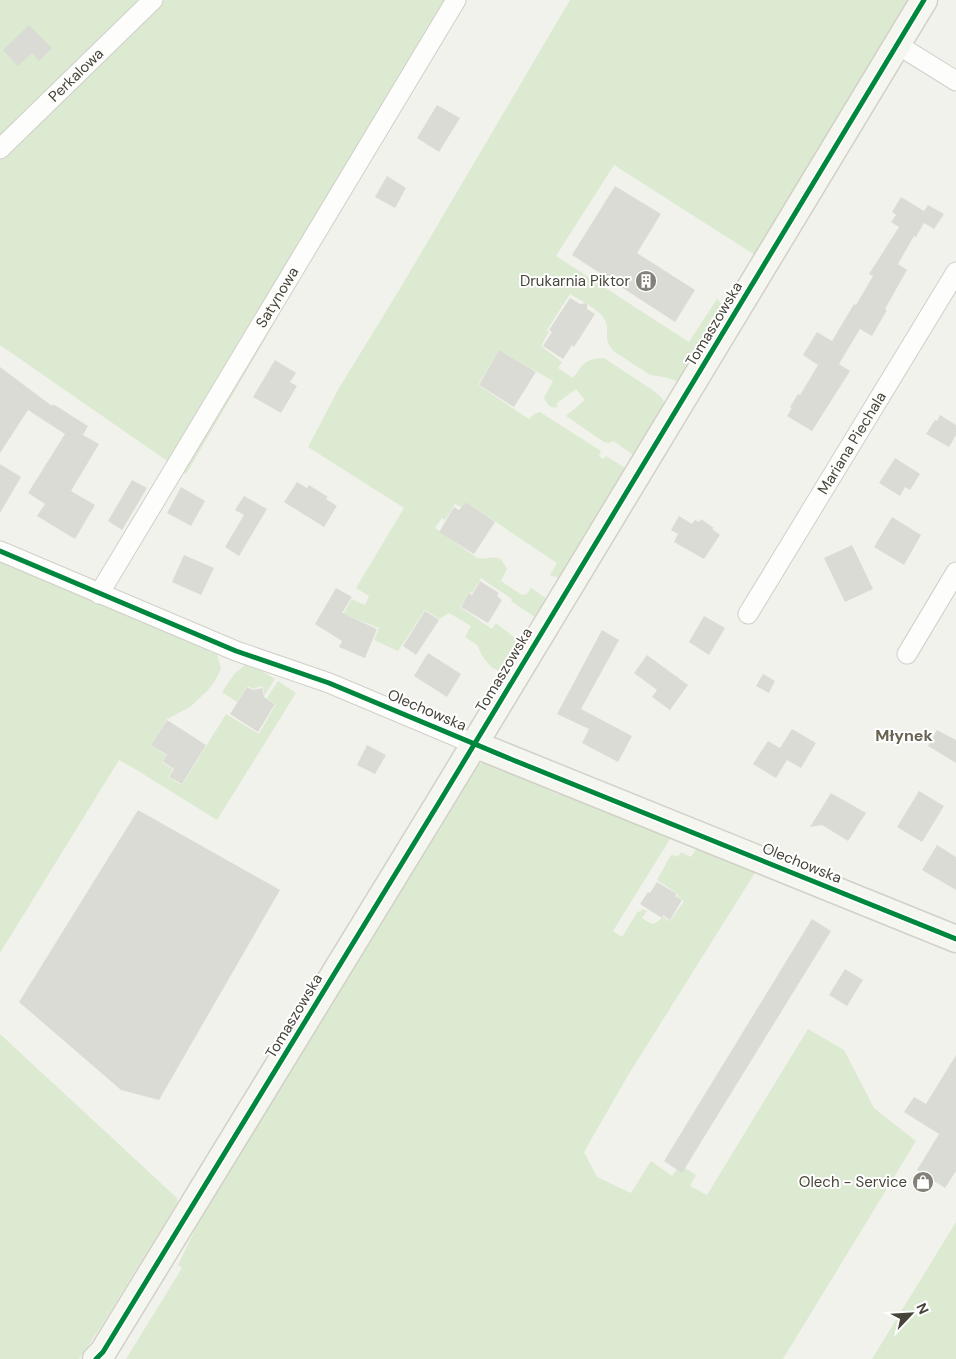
<svg xmlns="http://www.w3.org/2000/svg" width="956" height="1359" font-family="'DM Sans',sans-serif">
<style>
.green{fill:#dbead0}
.building{fill:#dbdbd6}
.lines{fill:none;stroke-linecap:round;stroke-linejoin:round}
.street-casing{stroke:#d0cfca;stroke-width:21}
.secondary-casing{stroke:#d1d1c7;stroke-width:29}
.street{stroke:#fdfdfc;stroke-width:19}
.secondary{stroke:#f6f6f1;stroke-width:26}
.cycleway-casing{stroke:#fff;stroke-width:8}
.cycleway{stroke:#00873e;stroke-width:5}
.labels{text-anchor:middle;dominant-baseline:central;stroke-width:4;stroke-linejoin:round;paint-order:stroke}
.street-label{font-size:15px;fill:#47443a;stroke:#fff}
.poi-label{font-size:15px;fill:#47443a;stroke:#fff;text-anchor:end}
.neighbourhood-label{font-size:16px;font-weight:bold;fill:#696452;stroke:#fff}
</style>
<rect width="100%" height="100%" fill="#f2f2ed"/>
<!-- green -->
<path class="green" d="M0,0H453L428,41L263,343L186,474L0,345Z
M570,0H908L755,255L614,165L556,256L689,342L717,299L724,306L680,382L664,377L650,375L615,352C601,339 611,330 605,320C600,310 580,300 570,294L547,330L549,332L541,346L562,362L558,368L573,378L580,368L586,362L594,359L604,358L654,391L661,397L666,405L635,456L613,441L609,443L604,442L566,416L585,400L576,389L556,404L558,407C550,409 547,404 544,398L553,381L499,350L478,385L529,419L534,414L540,412L601,451L599,456L603,459L606,456L627,469L559,578L550,575L557,563L466,502L461,507L455,504L445,520L442,518L435,528L477,558C487,560 490,555 501,559L507,569L501,581L522,595L527,594L531,588L547,599L536,618L511,601L512,599L481,578L472,593L470,592L460,607L492,629L496,623L520,642L501,672L491,667L483,657L477,645L465,637L471,626L449,613L439,619L425,610L398,651L374,640L379,628L343,614L352,599L365,605L369,596L356,588L404,508L308,447L339,388L401,287Z
M0,560L211,648L209,652L217,654L221,669L215,681L208,690L190,707L167,719L151,745L167,756L162,763L173,769L168,777L182,785L226,714L259,734L276,704L267,698L278,681L296,693L217,820L135,769L119,760L0,953Z
M247,664L259,669L275,679L264,696L263,695L264,693L262,686L255,688L254,689L247,686L237,702L222,692L235,673Z
M486,762L531,778L530,782L560,795L562,791L669,833L670,839L613,931L622,937L638,911L640,912L642,909L647,911L642,918C654,926 654,925 663,917L670,921L684,901L677,896L678,894L657,880L671,855H674L678,857L681,852L691,857L699,844L758,868L627,1077L584,1152L597,1177L631,1193L651,1161L672,1176L677,1169L682,1172L685,1168L696,1175L690,1186L707,1195L808,1029L844,1050L874,1108L916,1141L783,1359H126L182,1268L178,1265L212,1194L432,832L437,834L464,788L461,785C468,775 473,764 486,762Z
M0,1034L177,1198V1203L102,1325L79,1359H0Z
M956,1222V1359H872Z"/>
<!-- building -->
<path class="building" d="M29,25L52,48L39,61L32,53L18,66L3,50Z
M437,105L460,118L439,152L417,138Z
M387,176L406,188L395,208L375,197Z
M615,186L661,214L637,253L695,290L675,322L572,255Z
M901,197L924,211L928,205L944,214L934,229L924,223L916,237L914,236L898,264L907,270L885,309L887,310L872,336L860,329L839,364L850,371L812,431L787,416L792,408L790,407L798,394L800,395L818,365L803,355L817,332L832,341L854,304L856,305L873,276L869,274L899,227L891,222L896,215L892,212Z
M570,298L580,304L587,303V309L595,314L574,347L572,345L563,359L543,346L552,332L549,330Z
M499,350L536,372L514,407L479,385Z
M275,360L296,373L290,382L297,386L281,413L253,397Z
M0,367L52,406L53,404L88,426L83,435L99,444L71,491L95,505L75,539L37,516L45,504L28,493L65,434L28,410L0,453Z
M940,415L956,425V435L949,447L926,434L935,420L937,421Z
M895,458L920,474L910,490L905,487L900,496L879,483Z
M0,464L21,477L0,513Z
M132,480L147,488L122,530L108,521Z
M297,482L307,488L309,485L328,497L326,499L337,506L324,527L284,502Z
M181,487L205,501L191,526L167,513Z
M244,496L267,509L239,556L225,547L244,515L235,510Z
M466,502L495,522L474,554L439,532L454,507L459,510Z
M679,516L692,524L695,520L699,522L701,519L714,528L712,529L720,535L704,559L674,542L678,534L671,530Z
M892,517L921,535L904,565L874,547Z
M852,545L873,589L845,602L824,558Z
M184,555L214,568L201,595L172,582Z
M480,581L499,593L497,596L502,600L488,623L461,607L469,593L472,595Z
M336,588L352,597L342,613L377,629L365,658L339,647L342,641L315,624Z
M425,611L439,620L416,655L403,646Z
M704,616L725,628L709,655L689,642Z
M602,630L619,640L581,709L632,736L618,762L582,743L589,729L557,714Z
M428,653L461,674L447,697L414,676Z
M647,655L688,685L670,710L652,697L657,690L634,673Z
M763,674L775,681L769,693L756,686Z
M247,687L253,690L262,688L264,697L275,704L258,732L230,714Z
M167,720L206,745L182,784L169,777L174,769L163,762L167,755L151,745Z
M792,729L816,743L801,768L787,760L776,778L753,764L768,741L780,748Z
M937,730L956,740V763L928,746Z
M367,745L386,755L375,774L357,765Z
M919,791L944,806L922,842L897,827Z
M831,793L866,813L848,841L822,825L810,827Z
M138,810L280,890L159,1100L121,1090L19,1002Z
M937,845L956,857V890L922,870Z
M657,882L677,894L675,896L682,900L670,920L663,915L662,918L640,904L648,892L650,893Z
M812,919L831,931L682,1173L664,1161Z
M845,969L863,980L847,1006L829,995Z
M956,1055V1171L945,1188L917,1170L939,1134L904,1112L914,1097L926,1104Z"/>
<g class="lines">
<!-- street casing -->
<g class="street-casing">
<g id="street">
<path d="M898,45L956,81"/>
<path id="s1" d="M0,149L153,0"/>
<path d="M0,551L236,651L329,683L474,744"/>
<path id="s2" d="M99,594L456,0"/>
<path id="s3" d="M748,614L956,272"/>
<path d="M907,654L956,572"/>
</g>
</g>
<!-- secondary casing -->
<g class="secondary-casing">
<path id="secondary" d="M474,744L956,939
M96,1359L103,1352L440,801L924,0"/>
</g>
<!-- street -->
<use href="#street" class="street"/>
<!-- secondary -->
<use href="#secondary" class="secondary"/>
<!-- cycleway casing -->
<g class="cycleway-casing">
<path id="cycleway" d="M0,551L236,651L329,683L513,760L956,939
M96,1359L103,1352L440,801L924,0"/>
</g>
<!-- cycleway -->
<use href="#cycleway" class="cycleway"/>
</g>
<!-- icons -->
<defs>
<g id="building-disc" transform="scale(1.125)"><circle r="9.5" fill="#838179" stroke="#fff"/><path d="M-4-6H4V6H1V3H-1V6H-4ZM-2.5-4.3h1.7v1.8h-1.7ZM.8-4.3h1.7v1.8H.8ZM-2.5-1h1.7V.8h-1.7ZM.8-1h1.7V.8H.8Z" fill="#fff"/></g>
<g id="shop-disc" transform="scale(1.125)"><circle r="9.5" fill="#838179" stroke="#fff"/><path d="M-5-2.5h2.3a2.7 3.5 0 0 1 5.4 0H5L5.5 6h-11ZM-1.5-2.5h3a1.5 2.3 0 0 0-3 0Z" fill="#fff"/></g>
</defs>
<g fill-rule="evenodd">
<use href="#building-disc" x="646" y="281"/>
<use href="#shop-disc" x="923" y="1182"/>
</g>
<g class="labels">
<!-- street labels -->
<g class="street-label">
<text stroke="none"><textPath href="#s1" startOffset="106">Perkalowa</textPath></text>
<text stroke="none"><textPath href="#s2" startOffset="346">Satynowa</textPath></text>
<text transform="translate(714 324) rotate(-59)">Tomaszowska</text>
<text stroke="none"><textPath href="#s3" startOffset="200">Mariana Piechala</textPath></text>
<text transform="translate(504 670) rotate(-59)">Tomaszowska</text>
<text transform="translate(427 710) rotate(23)">Olechowska</text>
<text transform="translate(802 863) rotate(22)">Olechowska</text>
<text transform="translate(294 1016) rotate(-59)">Tomaszowska</text>
</g>
<!-- poi labels -->
<g class="poi-label">
<text x="630" y="281">Drukarnia Piktor</text>
<text x="907" y="1182">Olech - Service</text>
</g>
<!-- neighbourhood labels -->
<g class="neighbourhood-label">
<text x="904" y="735">Młynek</text>
</g>
</g>
<!-- north arrow -->
<g transform="translate(911 1314) rotate(65)" stroke="#ffffff" stroke-width="4" paint-order="stroke">
<path d="M0-4L9 19L0 12L-9 19Z" fill="#47443a"/>
<text y="-8" font-size="14" font-weight="bold" text-anchor="middle" fill="#47443a">N</text>
</g>
</svg>
